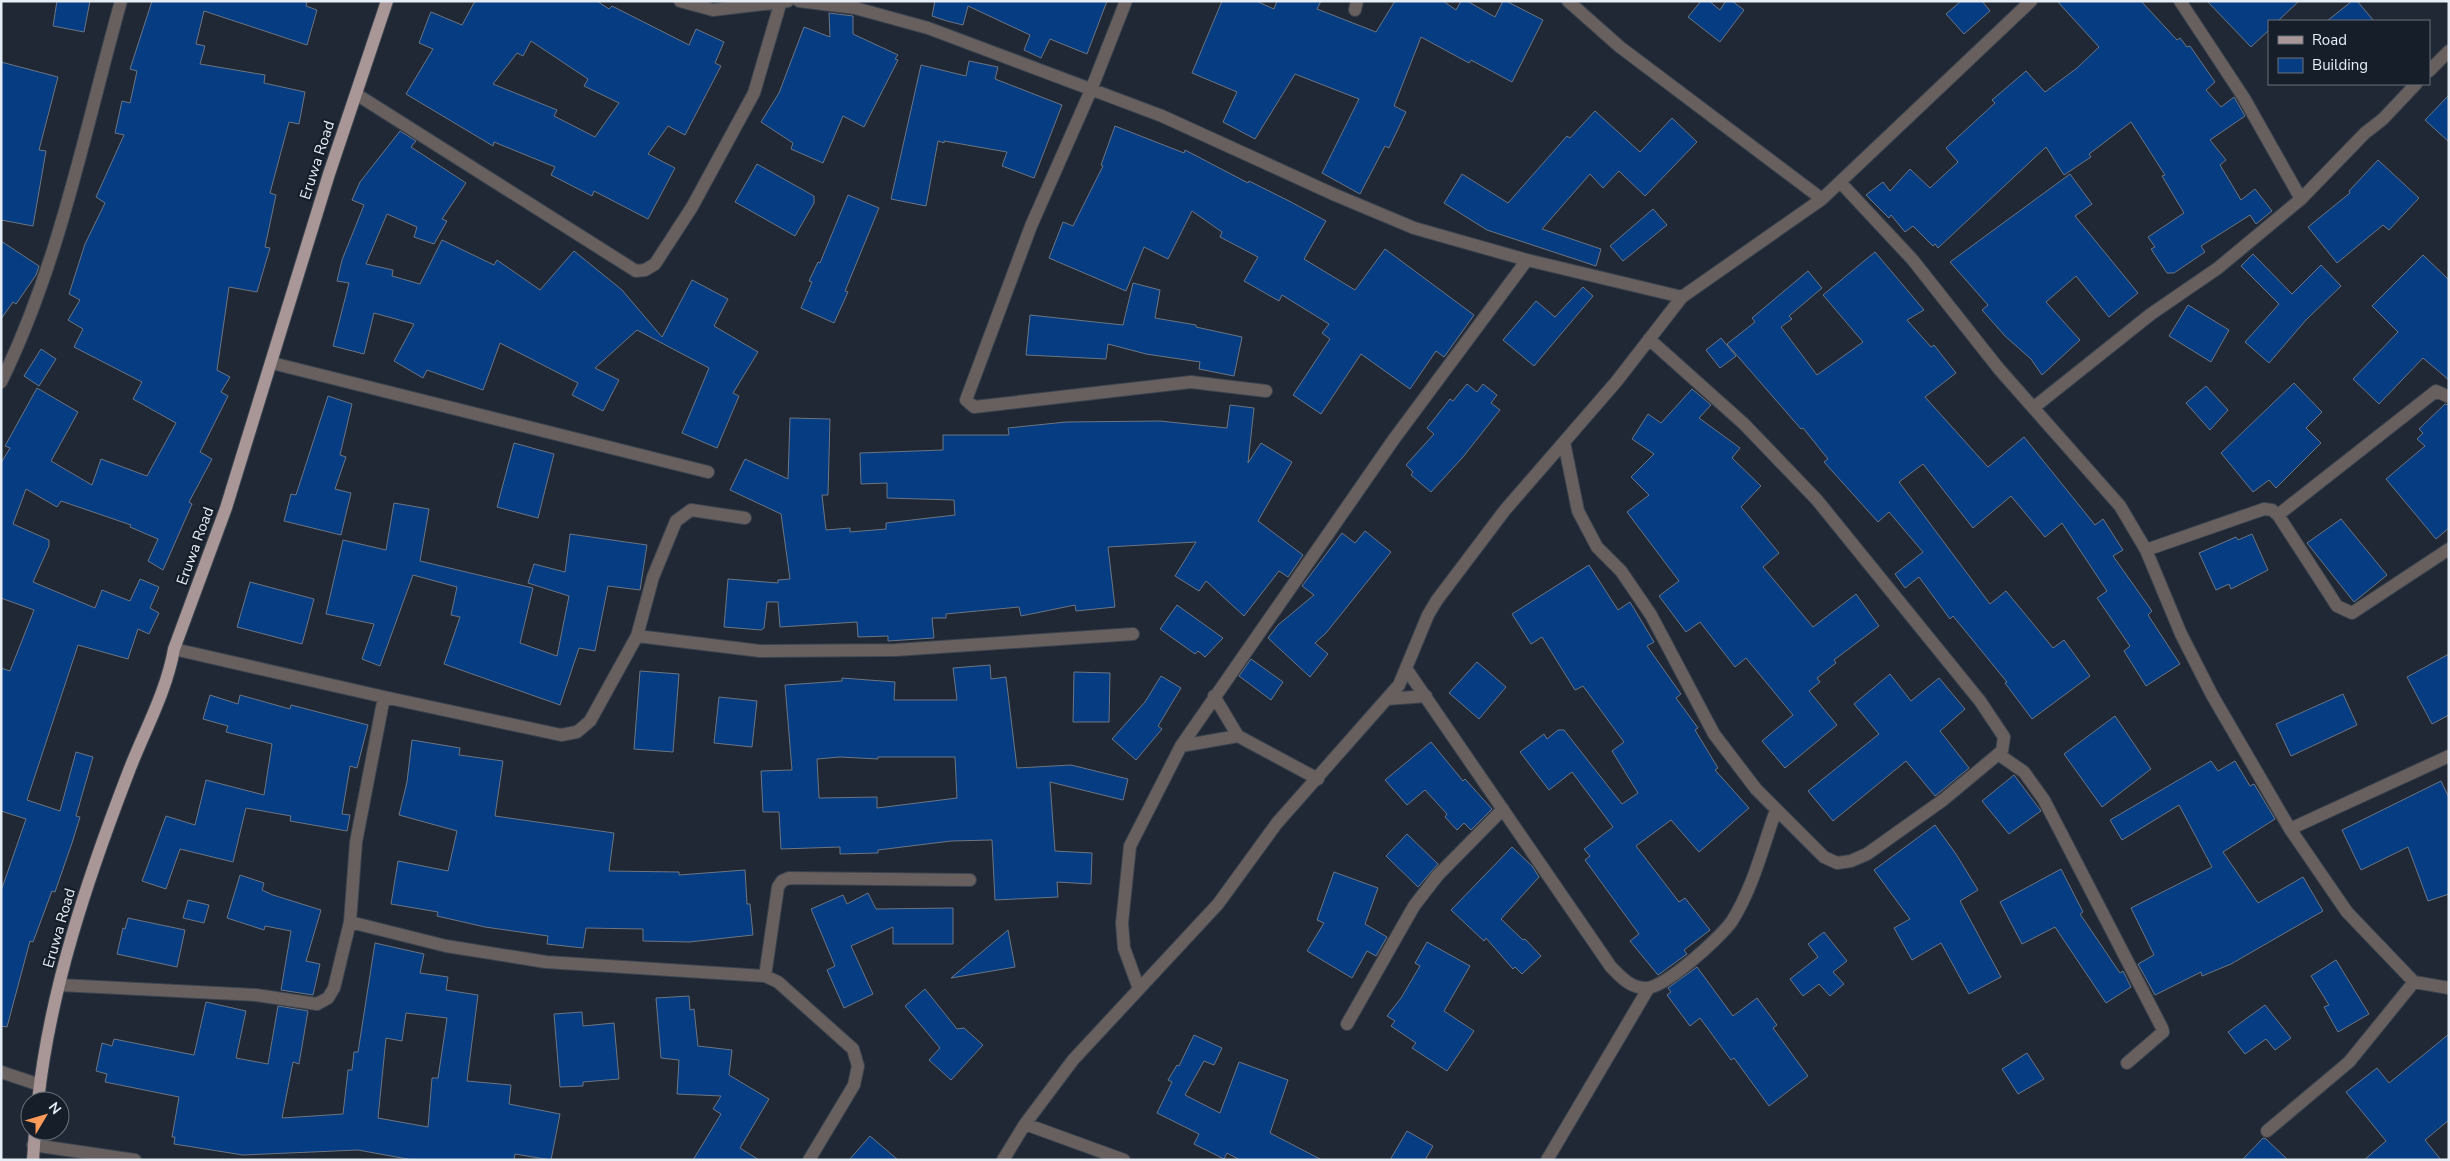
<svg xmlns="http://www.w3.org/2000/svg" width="2450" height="1161" font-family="'Nunito Sans',sans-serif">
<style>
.building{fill:#063c81;stroke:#6b7584;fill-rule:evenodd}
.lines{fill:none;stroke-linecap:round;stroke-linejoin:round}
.minor-casing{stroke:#3b444f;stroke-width:14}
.major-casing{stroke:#3b444f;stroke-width:14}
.minor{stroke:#685f5f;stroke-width:12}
.major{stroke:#a99697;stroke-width:12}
.labels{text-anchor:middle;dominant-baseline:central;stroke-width:4.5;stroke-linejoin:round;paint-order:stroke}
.street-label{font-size:15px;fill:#e7edf5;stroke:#161e2a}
</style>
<rect width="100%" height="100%" fill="#1f2834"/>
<!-- building -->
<path class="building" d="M57,1H90L84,32L53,26Z
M152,1H307L306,6L317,10L307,45L204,11L196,44L205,46L200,64L265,75L264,83L305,92L299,124L289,122L270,193L276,195L265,247L270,248L257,292L229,287L217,370L230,377L221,392L228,396L200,452L212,459L189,502L192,504L163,570L148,561L158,539L130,527L131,525L61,501L57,507L26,489L13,524L49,540V546L33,582L95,608L102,590L130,601L140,579L159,587L150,608L159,613L149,634L138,629L128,659L78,645L27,800L60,811L76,752L93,757L76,816L80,817L72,843L55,892L52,891L33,942L30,941L7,1027L1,1026V891L26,819L1,811V668L10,671L34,610L1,598V463L10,448L5,446L37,388L78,412L51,461L92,485L101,459L147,476L176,423L133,399L142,382L74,347L83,329L68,320L80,300L69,294L85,244L105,203L96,197L124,135L115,133L122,101L130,103L137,71L130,69Z
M475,1H597L609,9L612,6L689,45L696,29L724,42L715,63L721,66L685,135L668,126L648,154L675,168L648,219L594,191L592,196L551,175L555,167L494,142L493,146L406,94L433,49L419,43L430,14L431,12L462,25ZM531,41L588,79L584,86L619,103L595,137L554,116L557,110L493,84L517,53L523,56Z
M935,1H1107L1087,54L1050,39L1041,58L1024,50L1030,35L968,6L963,25L947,21L932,16Z
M1222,1H1256L1274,9L1277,1H1321L1317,9L1376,32L1395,1H1443L1456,10L1461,1H1467L1495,17L1503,1H1506L1543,20L1512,82L1471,60L1469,63L1421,37L1394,106L1406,112L1389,148L1385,146L1360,194L1322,173L1359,99L1295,74L1255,139L1223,122L1237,92L1192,73Z
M1701,1H1709L1720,10L1726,1H1732L1744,10L1720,42L1688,17Z
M1961,1H1982L1990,11L1964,34L1946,14Z
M2057,1H2141L2177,40L2180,38L2187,47L2190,46L2215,82L2206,90L2221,107L2234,97L2245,116L2210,140L2226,160L2220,165L2241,200L2255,189L2272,211L2256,224L2250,215L2201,246L2205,252L2174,273H2167L2151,249L2155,247L2148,237L2184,213L2162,176L2165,175L2131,122L2089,154L2091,157L2064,175L2046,147L1938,248L1935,244L1933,246L1913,226L1905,232L1891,215L1889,218L1866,195L1883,182L1890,191L1910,169L1930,188L1958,162L1946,148L1995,103L1992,100L2026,71L2045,92L2077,68L2099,47Z
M2207,1H2299L2278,21H2269V30L2251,47Z
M2352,1H2357L2374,21H2327Z
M829,13L853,16V34L898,55L895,59L898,60L864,127L843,116L823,163L791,149L793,143L761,122L779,93L804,27L830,37Z
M969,61L998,67L995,79L1062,105L1034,178L1002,166L1007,152L944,141V143L938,141L926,206L891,199L921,65L966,76Z
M1,62L58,77L39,150L46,151L33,226L1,220Z
M2449,95V142L2425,120Z
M1595,111L1640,152L1672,118L1697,142L1645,196L1619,171L1603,188L1590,174L1542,229L1601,249L1596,266L1487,230L1444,203L1462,174L1508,203L1567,136L1570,138Z
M1115,126L1184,153L1185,150L1248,183L1249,181L1291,202L1326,221L1304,259L1355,290L1385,249L1474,315L1444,357L1436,351L1410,389L1361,354L1321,414L1293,395L1330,339L1322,333L1329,324L1282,295L1279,301L1244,281L1258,257L1220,237L1222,232L1192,211L1168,259L1144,247L1126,291L1049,258L1063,222L1073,226L1103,166L1101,165Z
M400,131L416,141L411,147L466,183L442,219L447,221L434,244L414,237L417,227L387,214L366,264L393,270L392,276L420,284L442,240L494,265L497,260L540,290L574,251L622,290L662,337L692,280L728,299L714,326L758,352L733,393L739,396L717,448L682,433L709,368L637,330L595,368L619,380L603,411L572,395L578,383L500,343L483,390L427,370L423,378L394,361L414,324L374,313L364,354L333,346L349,283L337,281L342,260L364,205L352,200L360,182Z
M2378,160L2419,198L2389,230L2383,225L2337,263L2308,227L2350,193L2349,191Z
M757,164L814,196V203L795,236L735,202Z
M2070,174L2092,204L2075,216L2138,293L2109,317L2076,276L2046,302L2080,340L2042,375L2031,359L2005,336L1982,310L1988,305L1950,262Z
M848,195L879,208L845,291L848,292L834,323L801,308L812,282L809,281L818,262L820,263Z
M1653,209L1667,225L1623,261L1610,246Z
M1,241L39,266L36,275L16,304L13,302L1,319Z
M1875,252L1924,310L1907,320L1931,347L1934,345L1956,373L1925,397L1988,467L2024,437L2095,525L2103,519L2123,550L2113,556L2152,611L2148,615L2180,664L2146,686L2124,651L2130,646L2097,598L2107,591L2062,523L2045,537L2011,496L1973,528L1923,464L1899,482L1990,604L2006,591L2053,648L2064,640L2090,676L2032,719L2005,683L2007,682L1953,616L1950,619L1919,577L1905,588L1895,574L1923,552L1889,512L1878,522L1824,462L1828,459L1803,428L1801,429L1727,344L1755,322L1752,318L1808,271L1822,288L1789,316L1792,319L1781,327L1817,375L1863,342L1823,295Z
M2253,254L2292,294L2321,265L2341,286L2306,320L2269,363L2245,342L2279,304L2241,266Z
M2423,255L2449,280V380L2423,358L2379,404L2353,379L2398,332L2372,306Z
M1133,283L1160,290L1155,318L1196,325V327L1242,337L1234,376L1199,369L1200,362L1146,354L1108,344L1106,359L1026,355L1030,315L1123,325Z
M1583,287L1593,296L1534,366L1503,340L1536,301L1555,317Z
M2188,305L2229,330L2211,362L2169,336Z
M1721,338L1736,356L1720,368L1706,350Z
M41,349L56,359L39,386L24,376Z
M2294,383L2322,412L2306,428L2321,443L2276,488L2269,480L2253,492L2221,453Z
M1467,384L1477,392L1483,384L1497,395L1491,403L1500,410L1463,457L1431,492L1411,475L1413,472L1406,465L1434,434L1427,428L1450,399L1453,401Z
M2206,386L2228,410L2210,430L2186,403Z
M1692,389L1711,405L1699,418L1740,448L1732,458L1761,486L1741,507L1779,553L1763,567L1813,627L1856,594L1879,626L1834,660L1836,663L1817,678L1820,682L1809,691L1837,725L1785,768L1762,741L1793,715L1746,658L1735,667L1700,622L1686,632L1659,596L1679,581L1627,512L1649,495L1631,477L1654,454L1632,439L1648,414L1661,423Z
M328,396L352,404L340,455L346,457L335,489L351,493L341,535L284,521L291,494L296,495Z
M2445,404L2449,405V528L2436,539L2386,479L2425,446L2417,439L2423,433L2419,429Z
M1230,405L1254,408L1248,463L1261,443L1292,462L1258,521L1303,555L1288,577L1279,571L1244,616L1206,581L1199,591L1175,576L1196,542L1108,547L1115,607L1076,611L1075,605L1021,616L1019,607L946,614V618H932L934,638L888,641V636L858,637L857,622L780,627L778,602H767L764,628L761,630L724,627L728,579L778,583V580L790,579L781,514L730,490L745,459L788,479L790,418L830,419L828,495H822L826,530L850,528V532L886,529V523L955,515L954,500L887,498V483L861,484L860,453L943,450V435H1009L1008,428L1066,422L1160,421L1227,428Z
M514,443L554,454L538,518L497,507Z
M394,503L429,509L420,561L533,588L520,643L557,656L569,596L528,583L534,564L565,572L570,534L647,545L640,590L608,586L595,651L579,648L560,705L444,664L460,617L451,615L457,587L413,575L380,666L362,659L374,624L326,614L343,540L386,550Z
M2341,519L2387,575L2354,602L2307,543Z
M1365,531L1391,552L1326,633L1315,643L1328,654L1310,677L1268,638L1278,625L1314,595L1302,586L1342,533L1355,543Z
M2252,534L2268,570L2231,589L2229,584L2216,590L2199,553L2236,537L2238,540Z
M1589,565L1618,610L1630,602L1654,642L1647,646L1681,694L1676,698L1698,728L1695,730L1718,768L1715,770L1749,808L1699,852L1671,820L1636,846L1679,902L1685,898L1710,930L1684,950L1687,954L1658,975L1630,941L1639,934L1585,860L1590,856L1584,849L1613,827L1572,772L1549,790L1520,752L1544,734L1547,739L1558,730H1564L1622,804L1638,793L1612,751L1624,742L1583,686L1575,690L1542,637L1531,644L1512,614Z
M250,582L314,599L302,644L237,627Z
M1177,605L1223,638L1205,657L1198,651L1195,654L1160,629Z
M2449,654V715L2432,724L2407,677Z
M1251,659L1283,682L1271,700L1239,676Z
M1477,662L1506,687L1479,719L1449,693Z
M990,665L991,679L1006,677L1017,768L1071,765L1128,779L1123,800L1050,782L1055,851L1092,853L1091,884L1057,882L1058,897L995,900L992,840L951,841L878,850V853L840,854V847L781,849L779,812H763L761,771L792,770L785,685L842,681V678L895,682L894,700H957L953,668ZM840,757L878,759V757H955L957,798L877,808V797L819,798L817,759Z
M640,671L679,674L673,752L634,749Z
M1074,672L1110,673L1109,722H1073Z
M1890,674L1911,701L1939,678L1965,709L1940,731L1969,768L1935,796L1906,761L1833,821L1808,791L1879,734L1854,704Z
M1161,676L1181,688L1158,726L1162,729L1136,760L1112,739L1145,702Z
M2343,694L2357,725L2291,756L2276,724Z
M210,695L238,704L240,695L290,709L291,705L368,725L357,768L350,766L342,814L350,815L347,831L290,821L291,816L246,808L233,862L180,849L166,889L142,881L166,816L195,825L206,780L264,795L272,744L226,732L228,726L203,719Z
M719,697L757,701L752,747L714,743Z
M2115,716L2151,769L2102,807L2064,754Z
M412,740L460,748L459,755L503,761L495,816L614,833L609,871L679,872V875L745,870L747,904H750L753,935L689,942L643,941V929L586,928L583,948L547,944L548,936L485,927L437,916L438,912L391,904L398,861L448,871L457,831L399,815L407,782Z
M1431,742L1463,781L1465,779L1492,809L1471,830L1464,823L1457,830L1445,817L1447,814L1425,790L1407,805L1385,780Z
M2211,761L2218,771L2235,761L2250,786L2254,784L2275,819L2223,852L2258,903L2303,877L2323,911L2231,964L2202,976L2201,972L2155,995L2138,964L2154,955L2131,908L2212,867L2179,805L2122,840L2110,820Z
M2014,775L2041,811L2009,834L1982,801Z
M2441,781L2449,798V894L2428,901L2408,847L2361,870L2342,830Z
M1935,825L1956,854L1978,890L1960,901L2001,977L1969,994L1941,943L1912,960L1894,928L1910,919L1874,870Z
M1407,834L1438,864L1418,887L1386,856Z
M1512,847L1532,866L1539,877L1501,919L1523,940L1525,939L1541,956L1522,974L1515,967L1513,969L1486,938L1484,941L1451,910Z
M2061,869L2083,912L2080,914L2120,973L2123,971L2131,987L2106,1003L2055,927L2022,944L2000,902Z
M1334,872L1378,888L1365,924L1387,937L1376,956L1367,951L1352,978L1307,951L1324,923L1317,920Z
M240,875L264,883L262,890L273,895L321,910L306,961L320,964L313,995L281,990L291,931L265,926L264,930L227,918Z
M868,893L876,909L953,908V944H893V927L851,946L873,994L844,1008L827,970L835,966L811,909L843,895L847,904Z
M188,900L209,905L204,923L183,918Z
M128,918L185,930L177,967L117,954L123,928L125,929Z
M1008,930L1015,967L951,978Z
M1824,932L1847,961L1833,972L1844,984L1830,996L1819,984L1803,996L1790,979L1818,957L1808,944Z
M1427,942L1470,966L1444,1011L1474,1031L1447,1071L1412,1048L1416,1043L1391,1026L1395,1021L1387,1016L1401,998L1420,966L1415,963Z
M375,943L424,954L420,973L448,977L446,990L478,995L467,1081L511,1085L509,1104L560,1114L551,1160L515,1154L514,1160H413L358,1150L243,1155L174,1144L175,1137H172L179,1097L105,1082L107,1074L96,1071L102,1043L112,1046L114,1039L194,1055L206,1002L246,1011L236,1058L268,1064L278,1006L308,1011L299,1064L293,1062L282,1118L343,1114L348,1070H352L354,1052H358ZM406,1013L447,1018L438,1078H432L428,1127L378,1118L386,1038L402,1041Z
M2336,960L2369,1014L2338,1032L2324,1007L2329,1005L2311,976Z
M1697,967L1733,1016L1757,998L1777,1025L1773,1028L1808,1076L1769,1106L1734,1058L1731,1060L1700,1018L1690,1026L1667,995L1671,992L1668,988Z
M925,989L957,1029L964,1028L983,1045L951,1080L929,1060L940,1048L905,1006Z
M689,996L690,1010L694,1009L698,1046L732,1050L729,1075L769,1099L740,1148L759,1160H693L721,1114L713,1109L721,1096L677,1094L679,1060L661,1058L656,998Z
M2265,1005L2291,1038L2275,1050L2266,1039L2245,1054L2228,1032Z
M582,1012L583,1026L614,1023L619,1079L583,1082V1086L560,1087L554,1014Z
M2449,1034V1120L2425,1140L2441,1160H2364L2386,1141L2346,1092L2377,1068L2389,1083Z
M1194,1035L1222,1048L1214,1065L1204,1061L1185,1095L1220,1113L1239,1062L1288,1080L1270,1133L1322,1160H1240L1227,1153L1224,1159L1194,1144L1199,1134L1157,1113L1172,1082L1168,1080L1177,1065L1179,1066Z
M2027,1053L2044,1079L2018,1094L2002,1069Z
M1407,1131L1433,1146L1425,1160H1390Z
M870,1136L898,1160H849Z
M2263,1138L2266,1139L2288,1160H2242Z"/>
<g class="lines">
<!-- minor casing -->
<g class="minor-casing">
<path id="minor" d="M680,1L713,10L788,1
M799,1L855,8L928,28L1162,116L1333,194L1414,228L1527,260L1682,297
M1126,1L1091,90L1031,226L966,400L974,407L1191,382L1266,391
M1568,1L1620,47L1822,199
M2180,1L2244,98L2301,199
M1355,10L1357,1
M2429,71L2449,51
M356,94L636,271L645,270L655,264L692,207L754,93L781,1
M1840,182L1912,259L1999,369L2120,506L2146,550L2181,634L2212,695L2290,829L2347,912L2414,982L2449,988
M272,363L708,472
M1,382C60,262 85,129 121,1
M2033,408L2151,314L2218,268L2301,199L2365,133L2383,119L2416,84
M1564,442L1578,511L1597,547L1621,571L1651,615L1714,734L1756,789L1824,857L1837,863L1851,861L1867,854L1943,800L2002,751L2004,737L1980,701L1817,500L1744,424L1649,339
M2278,515L2436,391L2449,397
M2146,550L2264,509L2272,510L2278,515L2337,606L2352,613L2449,549
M637,636L760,651L895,650L1133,634
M174,649L384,697L561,735L577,732L590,721L637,636L653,577L676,521L691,510L745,518
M1407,670L1611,967C1621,977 1630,988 1646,988C1664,989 1722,936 1732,921C1753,888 1763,846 1776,810
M1214,696L1238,736L1318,779
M1387,699L1426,696
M1181,746L1238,736
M1998,754L2024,772L2044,800L2162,1028L2163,1032L2127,1063
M2290,829L2449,756
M350,922L446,946L546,962L765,976L778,982L853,1049L858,1066L854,1085L809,1160
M765,976L778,887L782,881L789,878L970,880
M60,985L256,995L317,1004L328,998L334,988L350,922L356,842L384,697
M1139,989L1124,948L1122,923L1130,846L1181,746L1394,439L1527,260
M1347,1024L1414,906L1438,875L1503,809
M1,1072L40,1085
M1025,1124L1124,1160
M2267,1131L2349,1062L2414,982
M33,1145L135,1160
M1003,1160L1025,1124L1073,1060L1218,904L1277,823L1399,685L1428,615L1437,600L1505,510L1616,382L1682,297L1822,199L2031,1
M1547,1160L1648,989"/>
</g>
<!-- major casing -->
<g class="major-casing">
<path id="major" d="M38,1101C50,990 87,880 127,776C143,733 166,694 174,649L226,508L329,174L387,1
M33,1160L35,1131"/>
</g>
<!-- minor -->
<use href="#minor" class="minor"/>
<!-- major -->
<use href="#major" class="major"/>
</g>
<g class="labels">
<!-- street labels -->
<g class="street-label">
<text transform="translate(317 160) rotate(-72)">Eruwa Road</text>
<text transform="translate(195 546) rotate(-70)">Eruwa Road</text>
<text transform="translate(59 928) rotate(-74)">Eruwa Road</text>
</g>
</g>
<!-- border -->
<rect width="2450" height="1161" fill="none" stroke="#e7edf5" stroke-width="5"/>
<!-- legend -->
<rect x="2268" y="20" width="162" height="65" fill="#161e2a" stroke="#6a717b"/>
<rect x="2278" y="36" width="25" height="8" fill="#a99697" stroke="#6a717b"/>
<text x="2312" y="45" font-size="15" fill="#e7edf5">Road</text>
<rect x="2278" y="58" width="25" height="15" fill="#063c81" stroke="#6a717b"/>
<text x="2312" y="70" font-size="15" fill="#e7edf5">Building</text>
<!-- north arrow -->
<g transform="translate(45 1116) rotate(52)"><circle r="24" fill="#161e2a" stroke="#6a717b"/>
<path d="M0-4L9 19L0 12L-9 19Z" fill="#fe9b59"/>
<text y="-8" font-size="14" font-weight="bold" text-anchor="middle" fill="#e7edf5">N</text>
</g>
</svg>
